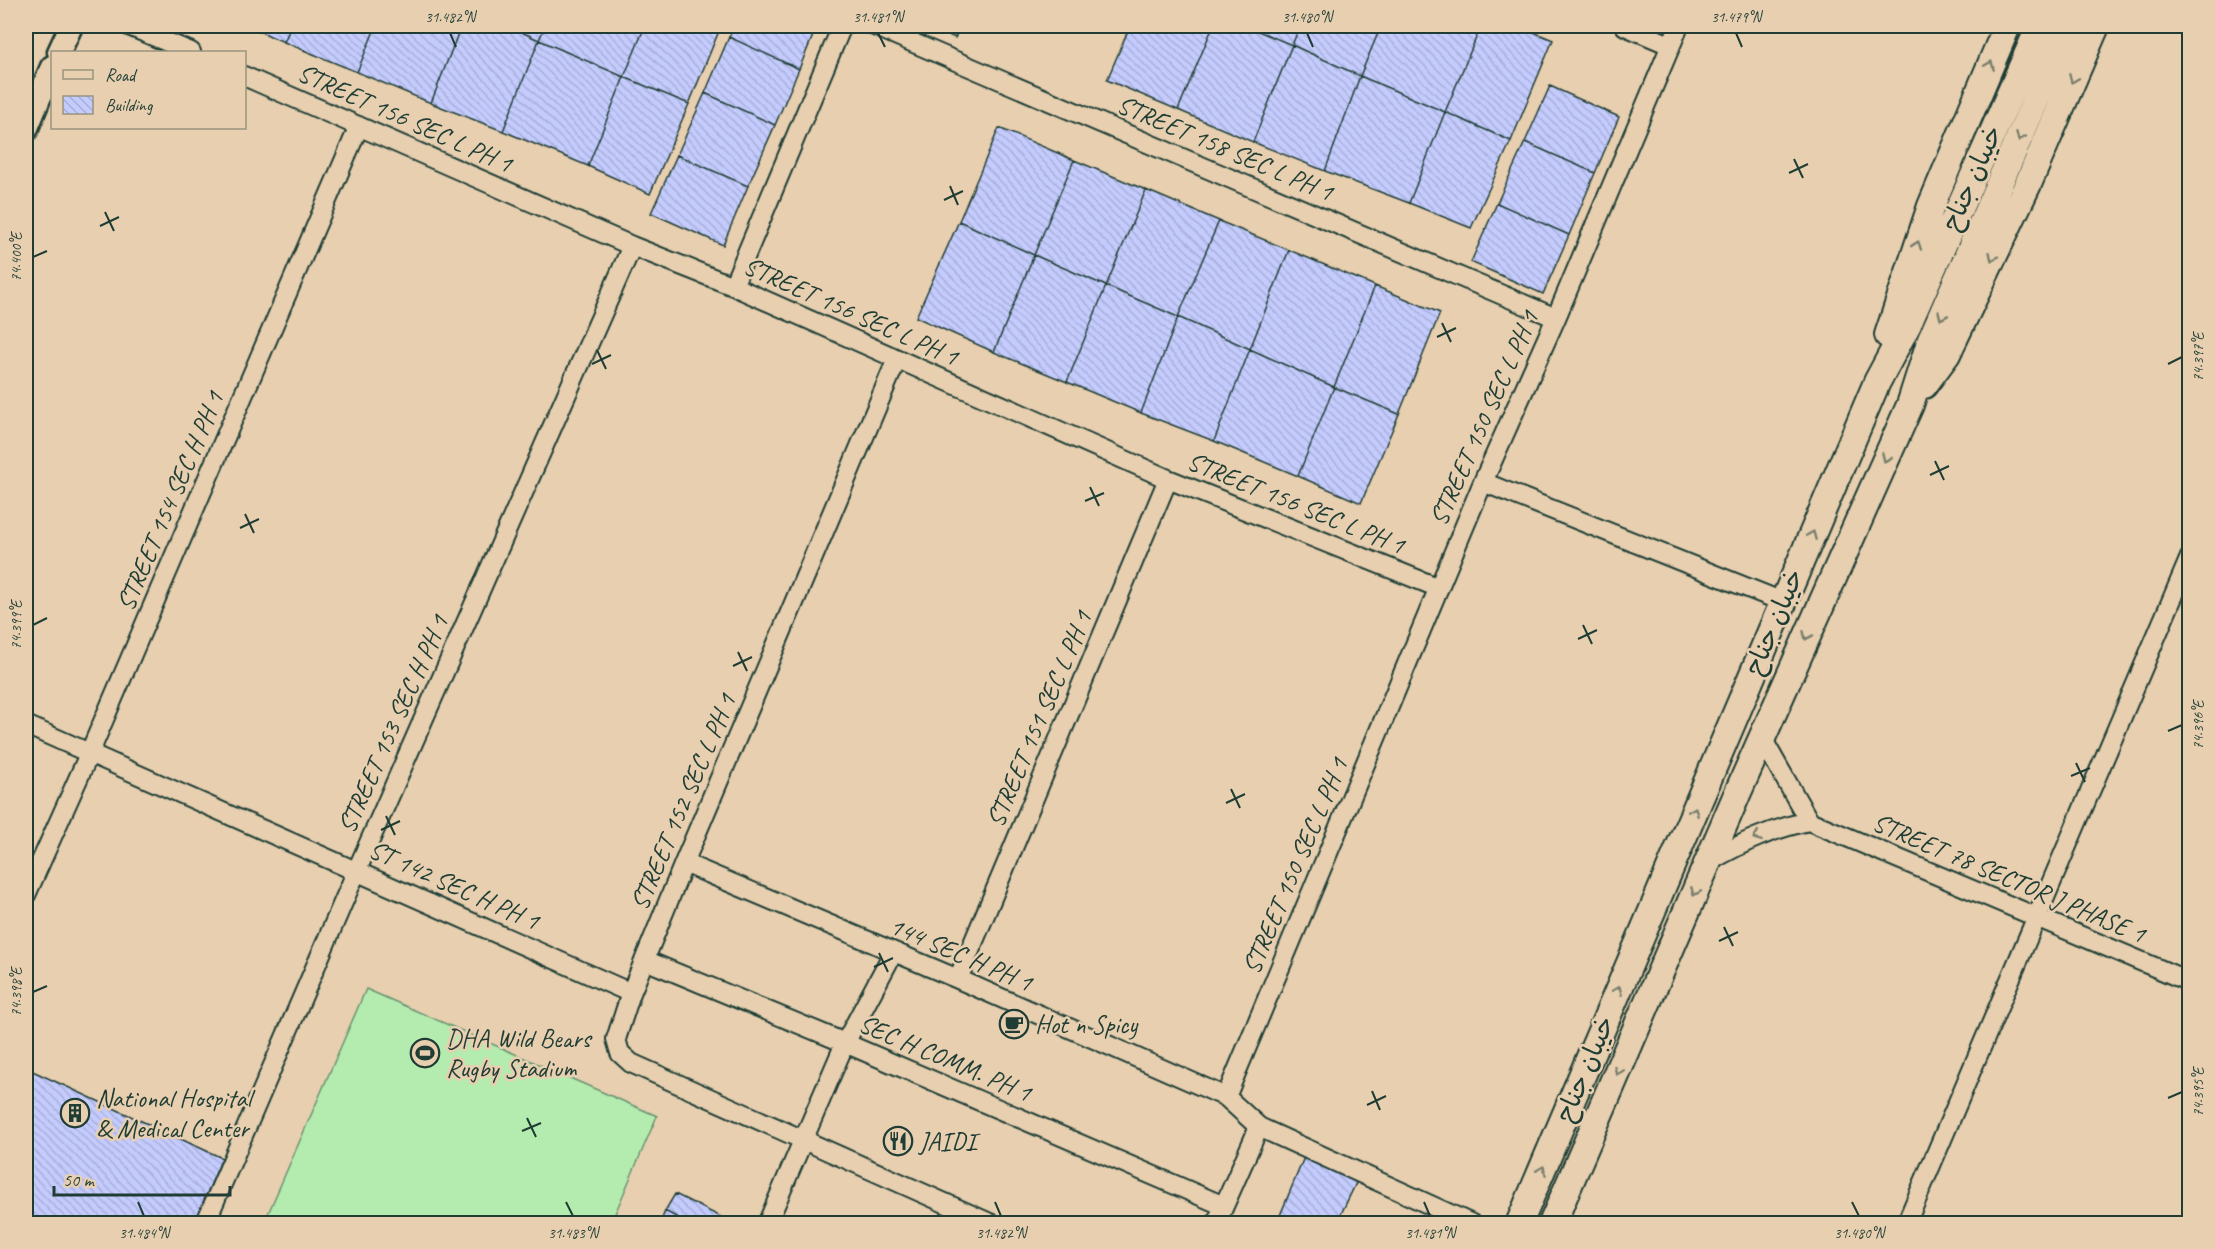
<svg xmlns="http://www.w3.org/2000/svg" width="2215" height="1249" font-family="Caveat,'Playpen Sans Arabic',sans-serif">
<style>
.grass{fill:#b4ebae;stroke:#6a9471;stroke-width:1.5}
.building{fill:url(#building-back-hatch);stroke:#1f3d34;stroke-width:1.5}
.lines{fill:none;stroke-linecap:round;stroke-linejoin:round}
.minor-casing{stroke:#1f3d34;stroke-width:22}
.tertiary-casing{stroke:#1f3d34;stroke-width:27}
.secondary-casing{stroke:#1f3d34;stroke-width:30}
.minor{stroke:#e8cfb0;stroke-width:18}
.tertiary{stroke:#e8cfb0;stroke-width:22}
.secondary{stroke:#e8cfb0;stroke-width:26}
.oneway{stroke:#797f6c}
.ticks{fill:none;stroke:#1f3d34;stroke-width:2}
.labels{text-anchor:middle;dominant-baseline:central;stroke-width:5;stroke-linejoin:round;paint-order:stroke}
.street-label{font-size:26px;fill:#1f3d34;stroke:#e8cfb0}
.poi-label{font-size:26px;fill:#1f3d34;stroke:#e8cfb0;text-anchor:start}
.neatline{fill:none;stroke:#1f3d34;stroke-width:2}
.ticks-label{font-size:15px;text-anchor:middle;fill:#1f3d34}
</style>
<defs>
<pattern id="building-back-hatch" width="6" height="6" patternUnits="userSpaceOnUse" patternTransform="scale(1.5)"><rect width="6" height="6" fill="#c4cbfd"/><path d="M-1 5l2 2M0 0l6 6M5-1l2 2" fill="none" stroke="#a8afd9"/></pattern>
</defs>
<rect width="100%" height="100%" fill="#e8cfb0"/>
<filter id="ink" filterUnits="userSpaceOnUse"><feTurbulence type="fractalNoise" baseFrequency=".0167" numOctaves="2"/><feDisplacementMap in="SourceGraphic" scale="12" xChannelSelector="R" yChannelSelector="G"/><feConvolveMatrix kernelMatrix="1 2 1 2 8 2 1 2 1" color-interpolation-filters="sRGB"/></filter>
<g filter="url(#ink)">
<!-- grass -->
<path class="grass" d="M366,989L657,1116L611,1223H264Z"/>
<!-- building -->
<path class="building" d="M247,26H291L284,42Z
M291,26H376L357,72L284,42Z
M376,26H461L431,103L357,72Z
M461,26H508L539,40L503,131L431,103Z
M508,26H545L539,40Z
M545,26H645L624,77L539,40Z
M645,26H721L689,104L624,77Z
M735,26H817L799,69L729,37Z
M928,26H960L955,38Z
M1130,26H1213L1178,110L1107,80Z
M1213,26H1246L1292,45L1253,142L1178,110Z
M1246,26H1300L1292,45Z
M1300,26H1381L1360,76L1292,45Z
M1381,26H1481L1445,112L1360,76Z
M1481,26H1519L1553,40L1511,141L1445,112Z
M729,37L799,69L775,125L705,93Z
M539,40L624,77L588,166L503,131Z
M1292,45L1360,76L1325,171L1253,142Z
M1360,76L1445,112L1409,203L1325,171Z
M624,77L689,104L650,194L588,166Z
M1550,86L1619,117L1595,173L1525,142Z
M705,93L775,125L748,186L677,155Z
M1445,112L1511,141L1471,228L1409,203Z
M999,128L1074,160L1034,255L959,221Z
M1525,142L1595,173L1569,235L1497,203Z
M677,155L748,186L723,245L651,213Z
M1074,160L1146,190L1106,286L1034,255Z
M1146,190L1219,221L1178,317L1106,286Z
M1497,203L1569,235L1543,294L1471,262Z
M959,221L1034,255L994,352L916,317Z
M1219,221L1289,250L1250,349L1178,317Z
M1289,250L1375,286L1334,387L1250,349Z
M1034,255L1106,286L1067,382L994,352Z
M1106,286L1178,317L1141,413L1067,382Z
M1375,286L1440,313L1399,414L1334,387Z
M1178,317L1250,349L1214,441L1141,413Z
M1250,349L1334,387L1298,476L1214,441Z
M1334,387L1399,414L1361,503L1298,476Z
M26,1068L222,1158L194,1224H26Z
M1305,1155L1358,1179L1336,1224H1290L1279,1218Z
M675,1194L727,1220L725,1224H689L665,1211Z
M665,1211L689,1224H660Z"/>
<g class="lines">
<!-- minor casing -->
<g class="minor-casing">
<path id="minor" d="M129,26L191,52
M874,26L1556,318
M1625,26L1670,45
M244,76L632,246L733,286L1168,479L1439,588
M733,286L842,26
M897,359L684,863L631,993L616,1039L620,1053L631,1063L992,1224
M1483,482L1783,602
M26,725L631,993
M1762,738L1809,821
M1708,862C1744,842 1768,830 1809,821L2190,982
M684,863L958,979L1226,1097L1259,1127L1472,1224
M26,895L90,752L359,126
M645,960L845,1043L1224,1206
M958,979L1168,479
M1226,1097L1483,482L1556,318L1679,26
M205,1224L357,870L632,246
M767,1224L845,1043L893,953
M1216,1224L1259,1127
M1906,1224L2190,557"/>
</g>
<!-- tertiary casing -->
<g class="tertiary-casing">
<path id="tertiary" d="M59,52L71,26
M26,130L52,67"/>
</g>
<!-- secondary casing -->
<g class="secondary-casing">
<path id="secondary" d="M1888,335L1931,206L2007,26
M1924,385L1947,354L2028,184L2096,26
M1519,1224L1877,382L1908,324L2040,26
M1552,1224L1738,792L1910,405L1930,342L2068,26"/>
</g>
<!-- minor -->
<use href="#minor" class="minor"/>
<!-- tertiary -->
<use href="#tertiary" class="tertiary"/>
<!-- secondary -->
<use href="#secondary" class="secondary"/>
</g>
<!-- one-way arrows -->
<defs><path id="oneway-chevron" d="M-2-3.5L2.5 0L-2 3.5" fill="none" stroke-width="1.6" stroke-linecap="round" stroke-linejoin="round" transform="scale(1.5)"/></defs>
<g class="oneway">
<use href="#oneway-chevron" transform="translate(1990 65) rotate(-67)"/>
<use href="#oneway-chevron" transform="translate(2073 79) rotate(113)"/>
<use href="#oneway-chevron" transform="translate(2020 137) rotate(114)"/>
<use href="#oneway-chevron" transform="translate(1917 245) rotate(-71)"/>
<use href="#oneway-chevron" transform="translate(1993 257) rotate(115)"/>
<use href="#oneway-chevron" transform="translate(1942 316) rotate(114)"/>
<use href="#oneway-chevron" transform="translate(1886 458) rotate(114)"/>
<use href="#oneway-chevron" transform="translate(1812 535) rotate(-67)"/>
<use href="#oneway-chevron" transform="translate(1807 636) rotate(114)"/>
<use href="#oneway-chevron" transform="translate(1694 811) rotate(-67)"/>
<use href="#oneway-chevron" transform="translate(1757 837) rotate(159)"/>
<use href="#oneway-chevron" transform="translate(1695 892) rotate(113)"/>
<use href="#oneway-chevron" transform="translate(1618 990) rotate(-67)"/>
<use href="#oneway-chevron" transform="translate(1618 1071) rotate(113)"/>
<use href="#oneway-chevron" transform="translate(1542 1170) rotate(-67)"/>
</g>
</g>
<!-- ticks -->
<path class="ticks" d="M450,33L456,47M878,33L885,47M1307,33L1313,47M1736,33L1742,47M1794,159L1803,178M1789,173L1808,164M950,186L958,205M944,200L963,191M105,212L114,231M100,226L119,217M33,257L47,251M1442,323L1451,342M1437,337L1456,328M597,350L606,369M592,364L611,355M2168,364L2182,357M1935,461L1944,480M1930,475L1949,466M1090,487L1099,506M1085,501L1104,493M245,514L254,533M240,528L259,519M33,625L47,618M1583,625L1592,644M1578,639L1597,630M738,652L747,671M733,666L752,657M2168,731L2182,725M2076,763L2085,782M2071,776L2090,768M1231,789L1240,808M1226,803L1245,794M386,816L395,835M381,830L400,821M1724,927L1733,946M1719,941L1738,932M879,953L888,972M874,967L893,958M33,992L47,986M1372,1091L1380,1110M2168,1098L2182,1092M1367,1105L1386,1096M527,1118L536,1137M522,1131L541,1123M138,1202L144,1216M566,1202L573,1216M995,1202L1001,1216M1424,1202L1430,1216M1852,1202L1859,1216"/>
<!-- icons -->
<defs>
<g id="cafe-ring" transform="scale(1.5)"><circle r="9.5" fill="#e8cfb0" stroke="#1f3d34" stroke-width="1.5"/><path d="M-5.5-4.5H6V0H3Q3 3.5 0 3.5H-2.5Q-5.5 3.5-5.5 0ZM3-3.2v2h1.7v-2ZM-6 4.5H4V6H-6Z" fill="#1f3d34"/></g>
<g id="stadium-ring" transform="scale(1.5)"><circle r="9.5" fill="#e8cfb0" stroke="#1f3d34" stroke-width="1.5"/><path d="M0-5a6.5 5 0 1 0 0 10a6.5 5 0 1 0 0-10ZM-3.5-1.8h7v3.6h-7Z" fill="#1f3d34"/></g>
<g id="building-ring" transform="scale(1.5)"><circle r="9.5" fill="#e8cfb0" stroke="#1f3d34" stroke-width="1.5"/><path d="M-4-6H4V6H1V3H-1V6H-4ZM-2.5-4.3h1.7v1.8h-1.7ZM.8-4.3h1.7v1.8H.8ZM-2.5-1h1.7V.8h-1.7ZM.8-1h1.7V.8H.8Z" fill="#1f3d34"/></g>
<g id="restaurant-ring" transform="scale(1.5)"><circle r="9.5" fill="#e8cfb0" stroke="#1f3d34" stroke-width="1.5"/><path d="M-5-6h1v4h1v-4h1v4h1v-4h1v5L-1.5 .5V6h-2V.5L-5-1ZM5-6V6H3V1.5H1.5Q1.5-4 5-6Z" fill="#1f3d34"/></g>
</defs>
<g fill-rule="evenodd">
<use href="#cafe-ring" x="1014" y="1024"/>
<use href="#stadium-ring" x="425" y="1053"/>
<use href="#building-ring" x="75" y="1113"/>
<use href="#restaurant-ring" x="898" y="1141"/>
</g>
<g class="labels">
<!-- street labels -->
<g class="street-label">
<text transform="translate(405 118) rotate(24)">STREET 156 SEC L PH 1</text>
<text transform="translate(1225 148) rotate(23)">STREET 158 SEC L PH 1</text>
<text transform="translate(1972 178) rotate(-66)">خیبان جناح</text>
<text transform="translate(851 311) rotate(24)">STREET 156 SEC L PH 1</text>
<text transform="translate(1484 418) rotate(-66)">STREET 150 SEC L PH 1</text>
<text transform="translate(170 501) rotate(-67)">STREET 154 SEC H PH 1</text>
<text transform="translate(1296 503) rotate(22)">STREET 156 SEC L PH 1</text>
<text transform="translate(1774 622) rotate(-67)">خیبان جناح</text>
<text transform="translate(1039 719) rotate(-67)">STREET 151 SEC L PH 1</text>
<text transform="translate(393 724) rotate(-66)">STREET 153 SEC H PH 1</text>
<text transform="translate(683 802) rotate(-67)">STREET 152 SEC L PH 1</text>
<text transform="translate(1295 866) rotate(-67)">STREET 150 SEC L PH 1</text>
<text transform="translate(2009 878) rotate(23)">STREET 78 SECTOR J PHASE 1</text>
<text transform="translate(454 885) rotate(24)">ST 142 SEC H PH 1</text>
<text transform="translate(961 954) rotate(23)">144 SEC H PH 1</text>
<text transform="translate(945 1058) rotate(23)">SEC H COMM. PH 1</text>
<text transform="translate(1585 1069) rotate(-67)">خیبان جناح</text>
</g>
<!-- poi labels -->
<g class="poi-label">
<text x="1035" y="1024">Hot n Spicy</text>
<text x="446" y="1038">DHA Wild Bears<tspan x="446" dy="30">Rugby Stadium</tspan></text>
<text x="96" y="1098">National Hospital<tspan x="96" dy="30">&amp; Medical Center</tspan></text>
<text x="919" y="1141">JAIDI</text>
</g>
</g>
<!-- margin -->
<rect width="2215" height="1249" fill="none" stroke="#e8cfb0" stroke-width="66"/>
<!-- legend -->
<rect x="51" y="51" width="195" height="78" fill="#e8cfb0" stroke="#98957e" stroke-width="1.5"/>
<rect x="63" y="70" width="30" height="9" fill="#e8cfb0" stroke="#98957e" stroke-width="1.5"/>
<text x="105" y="81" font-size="18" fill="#1f3d34">Road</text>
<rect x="63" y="96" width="30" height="18" fill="url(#building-back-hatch)" stroke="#98957e" stroke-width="1.5"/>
<text x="105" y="111" font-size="18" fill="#1f3d34">Building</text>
<!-- scale -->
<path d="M54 1186v9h176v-9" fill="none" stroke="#1f3d34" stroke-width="3"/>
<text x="63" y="1186" font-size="18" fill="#1f3d34" stroke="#e8cfb0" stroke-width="4.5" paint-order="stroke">50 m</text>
<rect x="33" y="33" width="2149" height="1183" class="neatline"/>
<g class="ticks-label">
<text x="450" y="22">31.482°N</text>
<text x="878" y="22">31.481°N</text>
<text x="1307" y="22">31.480°N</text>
<text x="1736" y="22">31.479°N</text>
<text transform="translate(16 257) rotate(-90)" y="5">74.400°E</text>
<text transform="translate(2198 357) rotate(-90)" y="5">74.397°E</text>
<text transform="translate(16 625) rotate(-90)" y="5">74.399°E</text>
<text transform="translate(2198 725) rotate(-90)" y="5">74.396°E</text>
<text transform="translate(16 992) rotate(-90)" y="5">74.398°E</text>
<text transform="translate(2198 1092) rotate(-90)" y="5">74.395°E</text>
<text x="144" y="1238">31.484°N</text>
<text x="573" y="1238">31.483°N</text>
<text x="1001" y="1238">31.482°N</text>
<text x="1430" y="1238">31.481°N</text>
<text x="1859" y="1238">31.480°N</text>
</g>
</svg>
